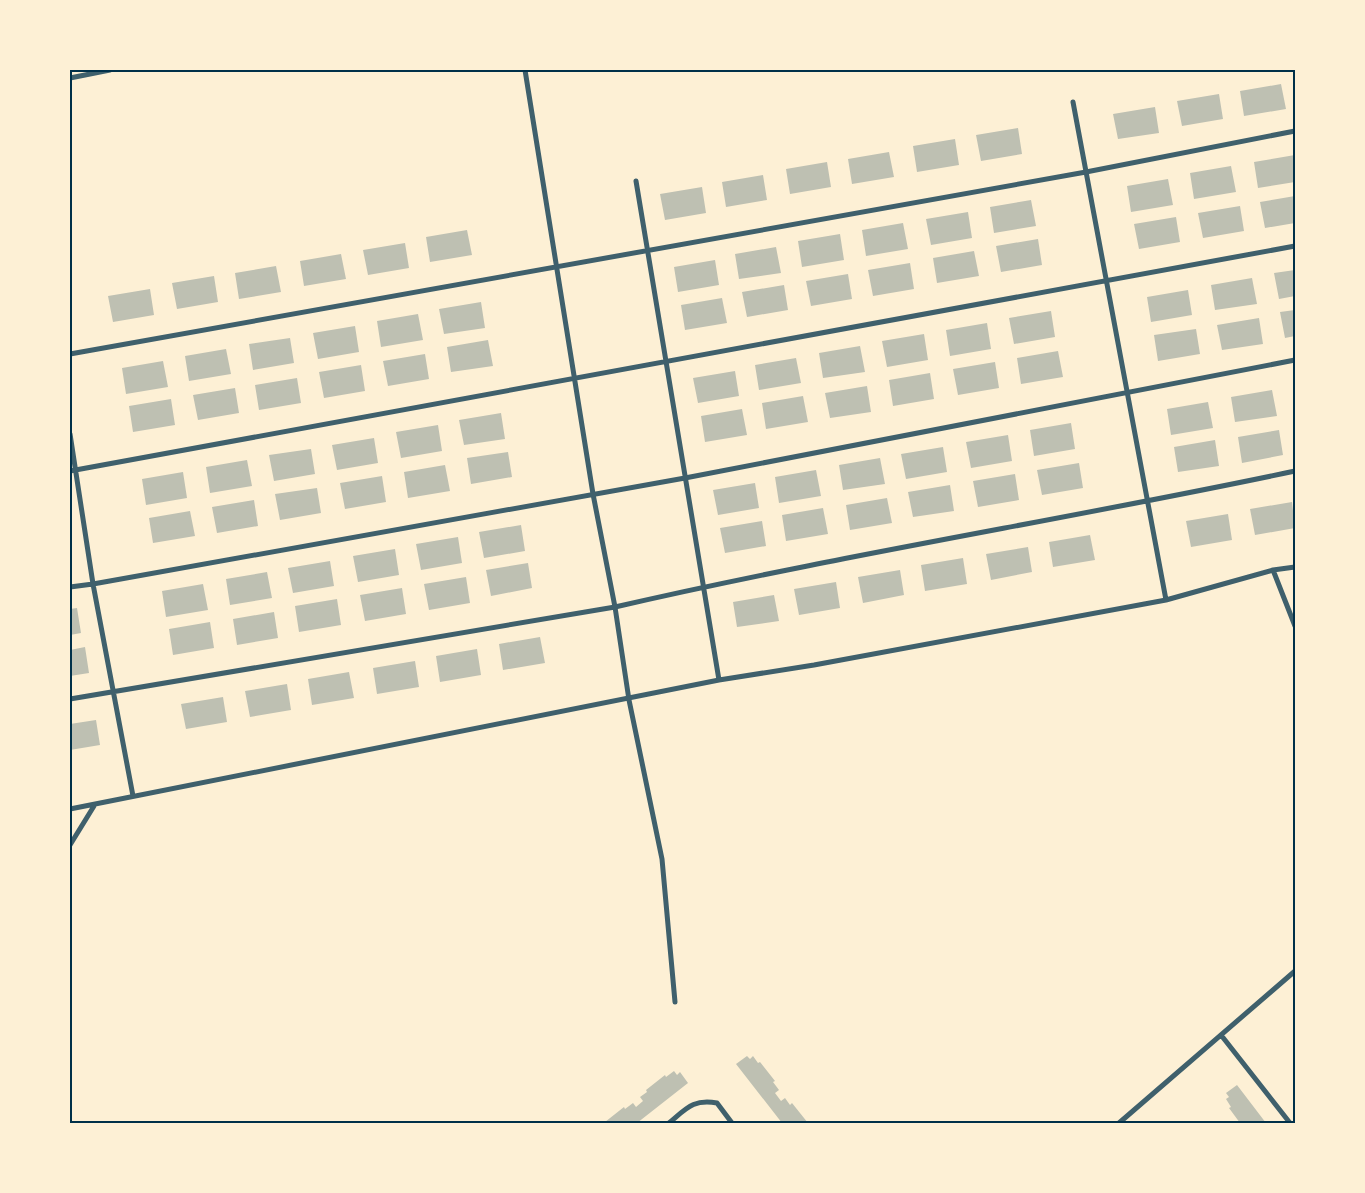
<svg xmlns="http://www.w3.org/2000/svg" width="1365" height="1193" font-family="'Golos Text',sans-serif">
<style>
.building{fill:#bec0b2}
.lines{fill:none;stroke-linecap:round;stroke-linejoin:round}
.minor{stroke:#3f606c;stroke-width:5}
.neatline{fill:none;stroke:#003049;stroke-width:2}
</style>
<rect width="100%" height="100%" fill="#fdf0d5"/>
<!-- building -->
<path class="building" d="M1281,84L1286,109L1244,116L1240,91Z
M1219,94L1223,119L1182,126L1177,101Z
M1155,107L1159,133L1118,139L1113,114Z
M1018,128L1022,154L981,161L976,135Z
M955,139L959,165L917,172L913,146Z
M889,152L894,177L852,184L848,159Z
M1295,155V182L1258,188L1254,162Z
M827,162L831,187L790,194L786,169Z
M1231,166L1236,192L1194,199L1190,173Z
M763,175L767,200L726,207L722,182Z
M1168,179L1173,205L1131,212L1127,186Z
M702,187L706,213L665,220L660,194Z
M1295,196V223L1265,228L1260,202Z
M1031,200L1036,226L994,233L990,207Z
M1240,206L1244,231L1203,238L1198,213Z
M968,212L972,238L931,245L926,219Z
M1176,217L1180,242L1139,249L1134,224Z
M903,223L908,249L866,256L862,230Z
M467,230L472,255L430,262L426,237Z
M840,234L844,260L802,267L798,241Z
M1038,239L1042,265L1001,272L996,246Z
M405,243L409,268L368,275L363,250Z
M776,247L781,273L739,279L735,254Z
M974,251L979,276L937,283L933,258Z
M341,254L346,279L304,286L300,261Z
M715,260L719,285L678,292L674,267Z
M910,263L914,289L873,296L868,270Z
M276,266L281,292L239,299L235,273Z
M1295,270V296L1279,299L1274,273Z
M848,274L852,299L811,306L806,281Z
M214,276L218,302L177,309L172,283Z
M1252,278L1257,304L1215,310L1211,285Z
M784,285L788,310L747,317L742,292Z
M150,289L154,315L113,322L108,296Z
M1188,290L1192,315L1151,322L1147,297Z
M722,298L727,323L685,330L681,305Z
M481,302L485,328L444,334L439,309Z
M1295,310V336L1285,338L1280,312Z
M1051,311L1055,337L1014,344L1009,318Z
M418,314L423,340L381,347L377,321Z
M1259,318L1263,344L1222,350L1217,325Z
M987,323L991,349L950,356L946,330Z
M355,326L359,352L318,359L313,333Z
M1196,329L1200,354L1158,361L1154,335Z
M924,334L928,360L887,367L882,341Z
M290,338L294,363L253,370L249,344Z
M488,340L493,366L451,372L447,347Z
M860,346L865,372L823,378L819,353Z
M226,349L231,374L189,381L185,356Z
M1058,351L1063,377L1021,384L1017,358Z
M425,354L429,379L388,386L383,361Z
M796,358L801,383L759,390L755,365Z
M163,361L168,387L126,394L122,368Z
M995,362L999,388L958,395L953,369Z
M361,365L365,391L324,398L319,372Z
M735,371L739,396L698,403L693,378Z
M930,373L934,399L893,406L889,380Z
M297,378L301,403L259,410L255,385Z
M867,386L871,412L830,418L825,393Z
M235,388L239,413L198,420L193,395Z
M1272,390L1277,416L1235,422L1231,397Z
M803,396L808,422L766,429L762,403Z
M171,399L175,425L133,432L129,406Z
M1208,402L1213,428L1171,435L1167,409Z
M742,409L747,435L705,442L701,416Z
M501,413L505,439L464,445L459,420Z
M1071,423L1075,449L1034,456L1030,430Z
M438,425L442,451L401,458L396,432Z
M1279,430L1283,455L1242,463L1238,437Z
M1008,435L1012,461L971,468L966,442Z
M374,438L378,463L337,470L332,445Z
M1215,440L1219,466L1178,472L1174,447Z
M943,447L947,472L906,479L901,454Z
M311,449L315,474L274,481L269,455Z
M508,452L512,477L471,484L467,458Z
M880,458L885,484L843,490L839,465Z
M247,460L252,486L210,493L206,467Z
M1079,463L1083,488L1042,495L1037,470Z
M445,465L450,491L408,498L404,472Z
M816,470L821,496L779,503L775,477Z
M183,472L187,498L146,505L142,479Z
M1015,474L1019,500L978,507L973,481Z
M382,476L386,502L345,509L340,483Z
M755,483L759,508L718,515L713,490Z
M950,485L954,511L913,517L908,492Z
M317,488L321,513L280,520L275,494Z
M887,498L892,523L850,530L846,505Z
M254,500L258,526L217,533L212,507Z
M1292,502L1295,528L1255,535L1250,509Z
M823,508L828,534L786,541L782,515Z
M190,511L195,536L153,543L149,518Z
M1228,514L1232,540L1191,547L1186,521Z
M762,521L766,546L725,553L720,528Z
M521,525L525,551L484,558L479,532Z
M1090,535L1095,560L1053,567L1049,542Z
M458,537L462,563L421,570L416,544Z
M1028,547L1032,572L991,580L986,554Z
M395,549L399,575L358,582L353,556Z
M963,558L967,584L925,591L921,565Z
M330,561L334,586L293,593L288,568Z
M528,563L532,588L491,596L486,570Z
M900,570L904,595L863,603L858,577Z
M267,572L272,598L230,605L226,579Z
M466,577L470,603L429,610L424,584Z
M836,582L840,608L799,615L794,589Z
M203,584L208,610L166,617L162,591Z
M402,588L406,614L365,621L360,595Z
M774,595L779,621L737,627L733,602Z
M337,599L341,625L299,632L295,606Z
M77,608L81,633L70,635V609Z
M274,612L278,638L237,645L233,619Z
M210,622L214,648L173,655L169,629Z
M540,637L545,663L503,670L499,644Z
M85,647L89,673L70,676V650Z
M477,649L481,675L440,682L436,656Z
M415,661L419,687L377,694L373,668Z
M349,672L354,698L312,705L308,679Z
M287,684L291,710L250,717L245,691Z
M223,697L227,722L186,729L181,704Z
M96,720L100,745L70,750V724Z
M747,1056L750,1059L753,1056L758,1063L760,1062L775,1081L773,1082L779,1090L775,1093L781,1101L785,1098L790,1105L792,1103L808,1123H782L736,1064Z
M674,1071L677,1075L680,1072L688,1083L637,1123L605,1122L624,1107L625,1109L633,1103L636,1107L643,1101L640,1097L647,1092L646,1090L665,1075L666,1077Z
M1237,1085L1266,1123H1240L1229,1108L1231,1107L1226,1099L1229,1097L1226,1093Z"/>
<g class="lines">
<!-- minor -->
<path class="minor" d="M525,70L593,494L615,607L629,700L662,859L675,1002
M70,78L110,70
M1073,102L1166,600
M636,181L719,680
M70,354L1086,172L1295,131
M70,434L93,584L133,796
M70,471L1295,246
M1273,570L1295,626
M70,587L93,584L685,478L1295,360
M70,699L615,607C840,555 1069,519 1295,471
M70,809L719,680L814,665L1166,600L1273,570L1295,567
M70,845L94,806
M1221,1035L1290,1123
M669,1123C687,1108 693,1099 717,1103L732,1123
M1119,1123L1295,971"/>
</g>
<!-- border -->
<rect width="1365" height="1193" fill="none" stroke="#fdf0d5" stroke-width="142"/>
<rect x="71" y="71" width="1223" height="1051" class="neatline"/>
</svg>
